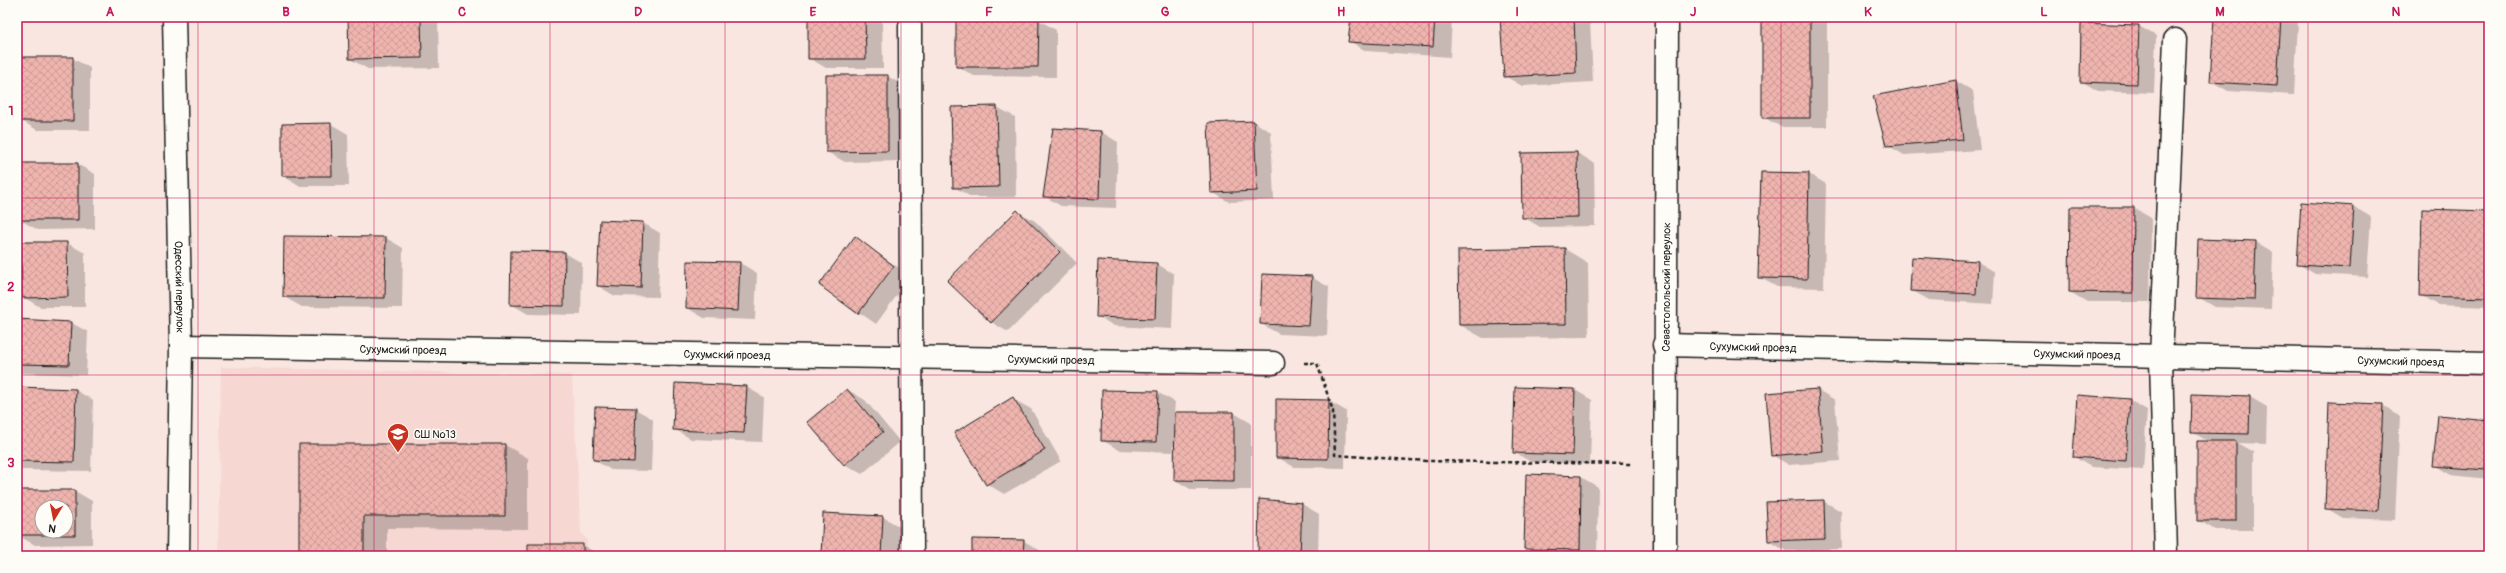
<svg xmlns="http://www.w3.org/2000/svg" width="2506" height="573" font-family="Pangolin,sans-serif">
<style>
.built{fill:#f6d7d2}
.shadow{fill:#0003;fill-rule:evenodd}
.building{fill:url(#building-cross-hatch);stroke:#1c1c1c;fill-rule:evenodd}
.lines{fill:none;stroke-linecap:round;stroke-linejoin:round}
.lane-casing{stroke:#1c1c1c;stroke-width:25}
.street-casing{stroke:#1c1c1c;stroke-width:25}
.path{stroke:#1c1c1c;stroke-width:2.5;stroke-dasharray:4 3;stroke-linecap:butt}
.lane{stroke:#fdfcf7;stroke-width:22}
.street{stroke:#fdfcf7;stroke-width:22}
.grid{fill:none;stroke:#c2185b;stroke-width:1;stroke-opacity:0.55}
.labels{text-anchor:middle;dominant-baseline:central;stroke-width:3;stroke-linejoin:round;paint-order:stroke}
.street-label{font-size:11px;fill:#1c1c1c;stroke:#fdfcf7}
.poi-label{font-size:11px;fill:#1c1c1c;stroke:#fdfcf7;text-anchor:start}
.neatline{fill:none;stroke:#c2185b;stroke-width:1.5}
.grid-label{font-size:13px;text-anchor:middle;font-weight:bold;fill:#c2185b}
</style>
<defs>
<pattern id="building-cross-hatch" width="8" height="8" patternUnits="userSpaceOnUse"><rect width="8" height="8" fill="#efb4ae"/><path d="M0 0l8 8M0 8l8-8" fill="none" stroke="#cc9a95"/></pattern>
</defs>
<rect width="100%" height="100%" fill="#f9e6e1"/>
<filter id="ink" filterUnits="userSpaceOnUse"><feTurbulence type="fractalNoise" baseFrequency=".025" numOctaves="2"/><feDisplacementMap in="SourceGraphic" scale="8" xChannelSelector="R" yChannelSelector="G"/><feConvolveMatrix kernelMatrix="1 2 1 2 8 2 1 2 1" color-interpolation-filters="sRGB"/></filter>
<g filter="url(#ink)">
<!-- built -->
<path class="built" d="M221,367L572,375L581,533L587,540V556H218Z"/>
<!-- shadow -->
<path class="shadow" d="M349,17H434L438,19L439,68L368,69L350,59Z
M809,17H882L883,68H826L809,58Z
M1352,17H1452L1450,57L1366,51L1349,41Z
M1501,17H1584L1590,21L1593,82L1522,86L1505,76Z
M1763,17H1827V127H1781L1763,117Z
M2215,17H2287L2298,23L2294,95L2228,91L2211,81Z
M1039,20L1056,30V77L974,76L957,66Z
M2139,26L2156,36L2154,93L2098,91L2081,81Z
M72,58L90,68V130H37L20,120Z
M887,76L905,86V161L845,162L827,152Z
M1956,81L1973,91L1980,150L1904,155L1887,145L1874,97Z
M997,107L1015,117L1016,197H971L954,187L952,108Z
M1254,122L1271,132L1274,200L1229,202L1212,192Z
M331,124L348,134L349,186H300L283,176V125Z
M1054,129L1101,132L1118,142L1116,208L1061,206L1044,196Z
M1577,153L1594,163L1595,226L1540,227L1523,217Z
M77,164L95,174V229L38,230L20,220Z
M1809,174L1826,184L1824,288L1777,287L1759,277Z
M2354,207L2371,217L2367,277L2315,274L2298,264Z
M2134,208L2151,218L2150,302H2087L2070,292Z
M1017,211L1035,221L1077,263L1008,332L991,322Z
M2489,212V307L2438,305L2421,295Z
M643,223L660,233L658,297L615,296L598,286Z
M386,238L403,248L402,308L302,307L284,297Z
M855,238L911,276L876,324L820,285Z
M2256,242L2273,252L2271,309L2215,307L2198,297Z
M22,243H67L85,253V307H40L23,297Z
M1565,249L1588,263L1589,337L1483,338L1460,325Z
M565,253L582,263L581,315L528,314L511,304Z
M688,262L740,263L757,273L755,320L704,318L687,308Z
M1978,262L1995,272L1993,304L1929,300L1911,290Z
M1157,264L1174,274L1172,329L1114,326L1097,316Z
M1311,277L1329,287L1327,336L1279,334L1261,324Z
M17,320L70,322L88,332L86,375L22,373L17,370Z
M746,387L764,397L762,442L691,439L674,429Z
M17,388L75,390L93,400L91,471L21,470L17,468Z
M848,390L865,400L900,442L862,474L844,464Z
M1575,390L1592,400L1590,464L1531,462L1514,452Z
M1818,390L1835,400L1840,461L1789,465L1772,455Z
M1157,392L1175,402L1174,413H1234L1251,423V490H1192L1175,480V446H1173V452L1119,450L1102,440Z
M2193,395L2250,397L2267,407L2266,444L2237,443L2253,452V530H2215L2198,520L2209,442L2192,432Z
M1013,399L1031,409L1061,461L1004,494L987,484Z
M2129,400L2147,410L2143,470L2091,467L2074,457Z
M1329,401L1346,411L1345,468L1294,467L1277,457Z
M2382,405L2400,415L2395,520L2343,518L2326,508Z
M635,409L653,419L651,471L611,470L594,460Z
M2438,416L2489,421V479L2451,475L2434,465Z
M300,445H505L528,458V529L387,528V556H300Z
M1527,475L1581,477L1598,487L1597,556H1539L1525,548Z
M17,491H75L92,501V544L35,545L17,535ZM42,507H66V531H42Z
M1823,501L1841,511L1842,549L1786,551L1769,541Z
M1302,504L1319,514L1318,556H1259Z
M824,514L883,517L900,527L899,556H822Z
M1024,541L1041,551V556H973Z
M583,545L601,556H529Z"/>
<!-- building -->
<path class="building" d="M348,17H421L422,58L349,59Z
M808,17H865L866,59H808Z
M1351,17H1435L1433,47L1348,42Z
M1500,17H1574L1576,73L1504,77Z
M1762,17H1810V118H1762Z
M2214,17H2281L2277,86L2210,82Z
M956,18L1039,19L1038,67H956Z
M2081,23L2139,25L2137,84L2080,82Z
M19,57H73V121H19Z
M826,75H888V151L826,152Z
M1956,80L1963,140L1886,146L1873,96Z
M997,106L999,187L953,188L951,107Z
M1254,121L1257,191L1211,193L1208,123Z
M331,123L332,176H282V124Z
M1053,128L1101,131L1099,199L1043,197Z
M1577,152L1578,217L1522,218L1521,153Z
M19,163H78V220H19Z
M1761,172L1809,173L1807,279L1758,278Z
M2301,202L2354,206L2350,268L2297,265Z
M2070,207H2134L2133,293L2069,292Z
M2422,209L2489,211V298L2420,296Z
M1017,210L1060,252L991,323L947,281Z
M600,220L643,222L641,288L597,286Z
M284,236L386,237L385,298L283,297Z
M855,236L894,266L858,314L819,285Z
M2198,239L2256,241L2254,300L2196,298Z
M21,242H67L68,297L22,298Z
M1565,248L1566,324L1459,325L1458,250Z
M511,251L565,252L564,306L510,305Z
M1912,257L1978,261L1976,294L1910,291Z
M1098,260L1157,263L1155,319L1096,317Z
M687,261L740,262L738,311L686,308Z
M1262,274L1312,276L1309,326L1260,324Z
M17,319L71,322L69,365L17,364Z
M675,383L747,386L744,433L673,430Z
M17,387L76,389L74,462L17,461Z
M1515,387L1575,389L1573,455L1513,453Z
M847,389L883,432L844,465L807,422Z
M1818,389L1823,451L1771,456L1766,393Z
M1102,390L1158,391L1156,442L1101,441Z
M2192,394L2250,396L2249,434L2191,433Z
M2077,395L2130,399L2126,461L2073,457Z
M1013,397L1045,450L986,485L954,433Z
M1276,399L1329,400L1328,459L1276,458Z
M2329,402L2383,404L2378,511L2325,509Z
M595,407L636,408L634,462L593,460Z
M1175,412H1234V481L1174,480Z
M2438,415L2489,420L2486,470L2433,466Z
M2197,441H2236V521H2197Z
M299,444H505V516H364V556H299Z
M1526,474L1581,476L1580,550L1524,549Z
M17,490H75V535H17ZM42,507H66V531H42Z
M1259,499L1302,503L1300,556H1258Z
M1824,500L1825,539L1768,541L1766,502Z
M823,513L883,516L881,556H821Z
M972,539L1024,540L1023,556H972Z
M528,544H583V556H528Z
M17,554H69V556H17Z"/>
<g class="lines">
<!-- lane casing -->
<g class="lane-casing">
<path id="lane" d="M910,26L912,556
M2166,556L2161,358L2175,40"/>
</g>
<!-- street casing -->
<g class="street-casing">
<g id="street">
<path id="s1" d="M174,17L181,346L178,556"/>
<path id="s2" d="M1664,345L2489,363"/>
<path id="s3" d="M181,346L1273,363"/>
<path id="s4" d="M1665,556L1667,17"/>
</g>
</g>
<!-- path -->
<path class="path" d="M1304,363H1317L1333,411L1335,455L1426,461L1633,464"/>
<!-- lane -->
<use href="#lane" class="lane"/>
<!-- street -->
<use href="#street" class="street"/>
</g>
</g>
<!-- grid -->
<path class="grid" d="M198,17V556M374,17V556M550,17V556M725,17V556M901,17V556M1077,17V556M1253,17V556M1429,17V556M1605,17V556M1781,17V556M1956,17V556M2132,17V556M2308,17V556M17,198H2489M17,375H2489"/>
<!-- icons -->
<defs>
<g id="school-pin" transform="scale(1.15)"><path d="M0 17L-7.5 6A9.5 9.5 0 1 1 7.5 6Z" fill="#c8321e" stroke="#fdfcf7"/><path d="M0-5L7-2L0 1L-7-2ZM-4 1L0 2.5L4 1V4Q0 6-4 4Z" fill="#fff"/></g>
</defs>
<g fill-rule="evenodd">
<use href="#school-pin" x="398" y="434"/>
</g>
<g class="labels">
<!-- street labels -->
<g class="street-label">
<text stroke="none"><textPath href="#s1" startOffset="270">Одесский переулок</textPath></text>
<text stroke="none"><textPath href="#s4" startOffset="269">Севастопольский переулок</textPath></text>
<text stroke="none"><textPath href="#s2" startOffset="89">Сухумский проезд</textPath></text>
<text stroke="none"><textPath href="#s3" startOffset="222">Сухумский проезд</textPath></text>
<text stroke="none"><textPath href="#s3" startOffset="546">Сухумский проезд</textPath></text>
<text stroke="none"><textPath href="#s2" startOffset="413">Сухумский проезд</textPath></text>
<text stroke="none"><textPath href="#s3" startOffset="870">Сухумский проезд</textPath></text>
<text stroke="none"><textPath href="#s2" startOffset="737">Сухумский проезд</textPath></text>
</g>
<!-- poi labels -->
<g class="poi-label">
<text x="414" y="434">СШ №13</text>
</g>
</g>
<!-- margin -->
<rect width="2506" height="573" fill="none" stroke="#fdfcf7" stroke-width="44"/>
<!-- north arrow -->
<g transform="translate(54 519) rotate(190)"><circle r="19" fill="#fdfcf7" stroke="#a3a29f"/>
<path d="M0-3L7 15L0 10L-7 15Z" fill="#c8321e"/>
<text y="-6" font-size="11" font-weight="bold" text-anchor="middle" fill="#1c1c1c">N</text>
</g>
<rect x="22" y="22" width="2462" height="529" class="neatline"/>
<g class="grid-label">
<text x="110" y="16">A</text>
<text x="286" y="16">B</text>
<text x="462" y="16">C</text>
<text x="638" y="16">D</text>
<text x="813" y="16">E</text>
<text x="989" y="16">F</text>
<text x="1165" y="16">G</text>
<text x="1341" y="16">H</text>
<text x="1517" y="16">I</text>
<text x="1693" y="16">J</text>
<text x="1868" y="16">K</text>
<text x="2044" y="16">L</text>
<text x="2220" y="16">M</text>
<text x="2396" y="16">N</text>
<text x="11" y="115">1</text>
<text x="11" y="291">2</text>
<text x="11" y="467">3</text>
</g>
</svg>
